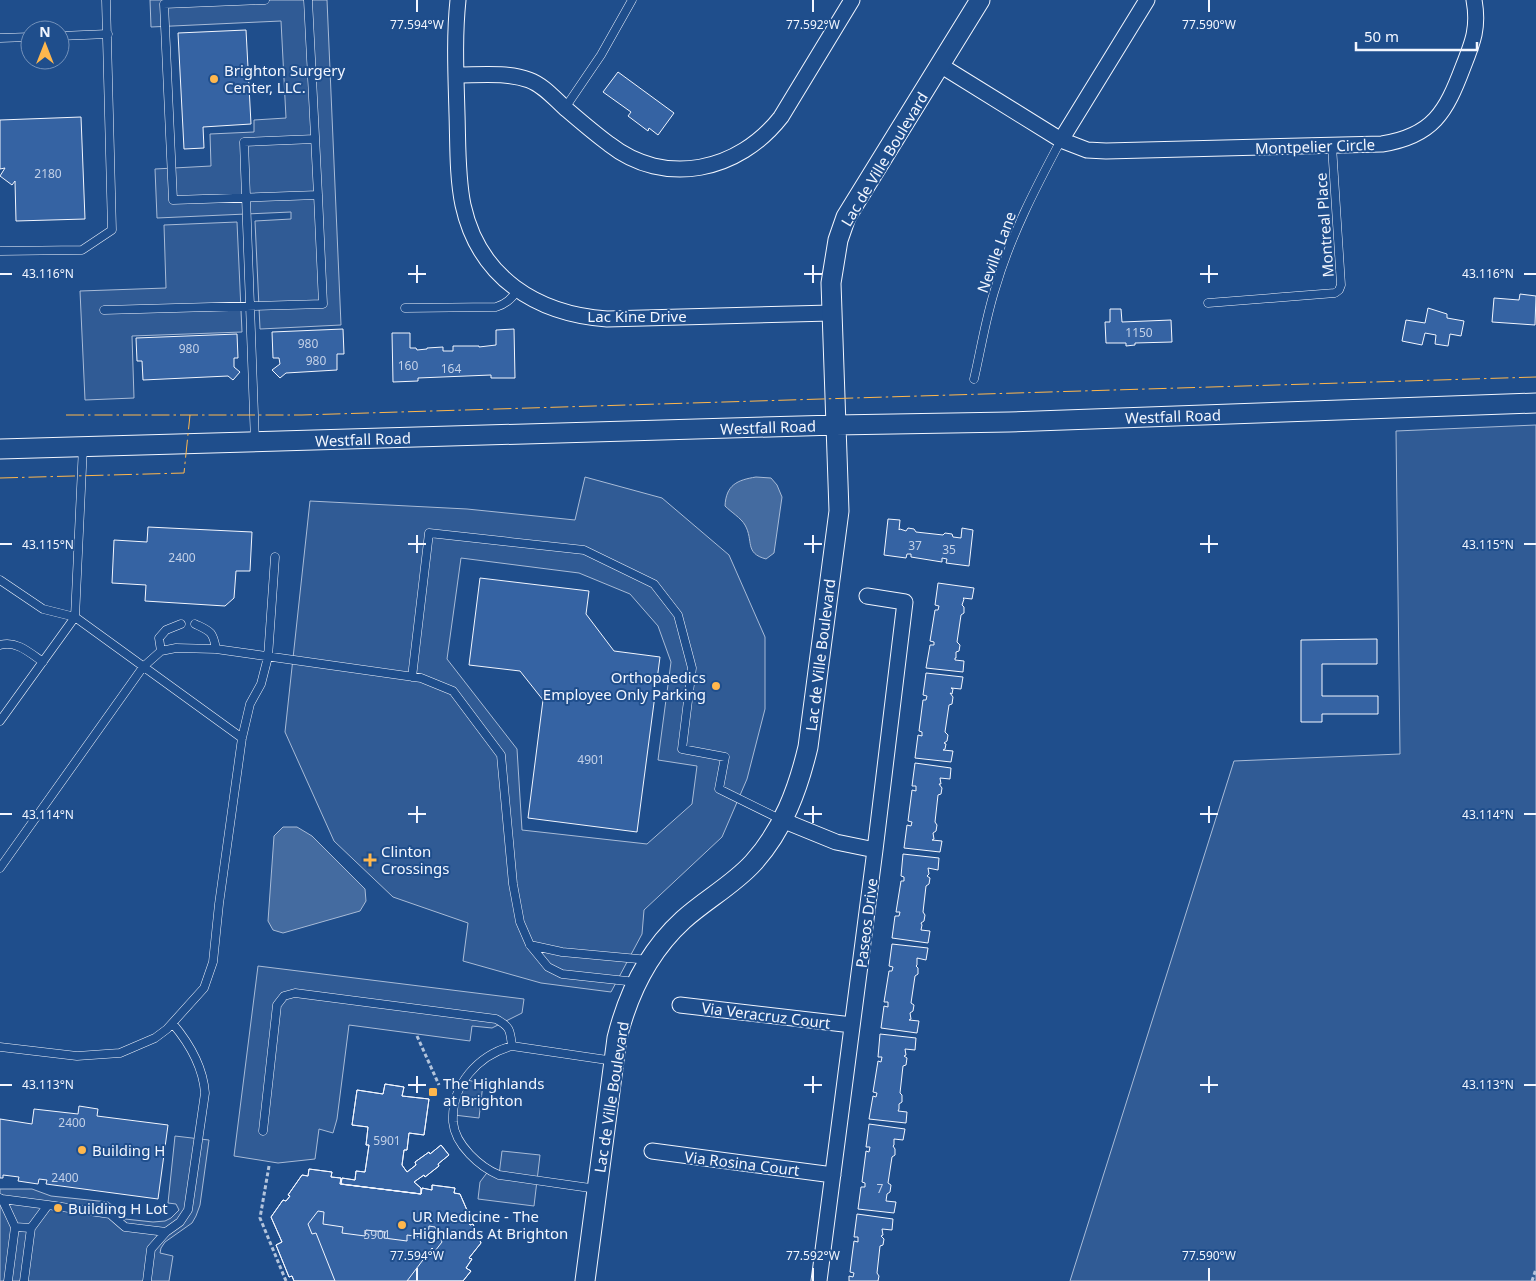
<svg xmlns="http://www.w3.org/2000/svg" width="1536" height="1281" font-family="'Noto Sans',sans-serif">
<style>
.built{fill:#305b95;stroke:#a8bbd7;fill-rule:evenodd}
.water{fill:#446ba0;stroke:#a8bbd7}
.building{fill:#3563a3;stroke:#f2f6ff}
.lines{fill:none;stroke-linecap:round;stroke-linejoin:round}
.service-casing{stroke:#f2f6ff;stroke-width:9}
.minor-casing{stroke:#f2f6ff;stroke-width:17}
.tertiary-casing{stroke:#f2f6ff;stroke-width:21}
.path{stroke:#b3c4dc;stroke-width:3;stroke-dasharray:4 2.5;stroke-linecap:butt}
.service{stroke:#1f4e8c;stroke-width:8}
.minor{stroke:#1f4e8c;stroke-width:15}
.tertiary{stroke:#1f4e8c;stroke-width:19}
.power{stroke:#ffb74d;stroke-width:1;stroke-dasharray:18 4 2.5 4;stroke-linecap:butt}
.ticks{fill:none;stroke:#f2f6ff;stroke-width:2}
.poi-dot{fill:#ffb74d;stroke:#1f4e8c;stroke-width:2}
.labels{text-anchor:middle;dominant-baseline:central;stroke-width:4;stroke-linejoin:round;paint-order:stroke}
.number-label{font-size:12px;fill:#c3d1e8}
.poi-label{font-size:15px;fill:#f2f6ff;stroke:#1f4e8c;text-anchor:start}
.street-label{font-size:15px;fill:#f2f6ff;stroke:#1f4e8c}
.ticks-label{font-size:12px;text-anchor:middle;fill:#f2f6ff;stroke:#1f4e8c;stroke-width:4;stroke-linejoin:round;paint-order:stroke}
</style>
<rect width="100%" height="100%" fill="#1f4e8c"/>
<!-- built -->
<path class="built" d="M150,0H327L341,325L260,329L255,221L291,219V212L157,218L155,169L211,166L210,134L254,132V120L286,118L281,21L151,27Z
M237,222L242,332L132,336L134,398L85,400L80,291L166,288L164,225Z
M1536,425V1281H1070L1234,761L1400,754L1396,431Z
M585,477L662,498L729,555L765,637V709L747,779L722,837L644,910L642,934L611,992L541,983L463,961L468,923L393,897L334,841L285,732L310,501L467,509L575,520ZM461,558L579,573L630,594L658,626L671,662L658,760L697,766L692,804L647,844L522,830L517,749L447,659Z
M258,966L524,999L522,1013L492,1028L472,1026L470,1041L349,1025L337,1119L333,1133L319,1129L315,1159L278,1163L234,1156Z
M464,1079L483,1084L479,1118L454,1115Z
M175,1136L209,1140L200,1205L196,1216L192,1223L165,1242L161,1248L160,1253L173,1256L169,1281H0V1189H32L51,1196L108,1202L114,1207L119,1215L125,1219L153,1222L165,1221L171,1218L179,1210L176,1204L168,1203Z
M502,1151L540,1155L534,1206L478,1199L480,1182L489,1170L499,1175Z"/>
<!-- water -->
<path class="water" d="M756,477L771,478L777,485L782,497L774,553L766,559C744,553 754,541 745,525C741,518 731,512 725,506C726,485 737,480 756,477Z
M283,827H297L312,836L365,889L366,901L360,911L283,933L273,930L268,921L274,836Z"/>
<!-- building -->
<path class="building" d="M246,30L251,124L203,127L204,148L184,149L178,33Z
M618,72L674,113L658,135L649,128L648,131L628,116L631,112L603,92Z
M81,117L85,219L16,221L15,181L12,185L0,176L5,168L0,169V120Z
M1520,294L1536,296L1535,325L1492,322L1494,298L1519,300Z
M1428,308L1447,314V318L1464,321L1461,336L1450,334L1448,346L1435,344L1436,335L1425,333L1422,345L1402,341L1406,320L1425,323Z
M1110,309H1121L1122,322L1171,320L1172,342L1135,343V345L1126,346V343H1106L1105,322H1110Z
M343,329L344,354H337V370L286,373L280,378L272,370L280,364L279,358H273L272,332Z
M514,329L515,378H491V375L442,377L418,378V381L393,382L392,333H410V348H416L417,350L427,349V348L443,347V351H453V346H479V347L496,345V330Z
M237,334L238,358H234V367L240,372L233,380L228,376L143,380L142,361H137L136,338Z
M888,519L900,520L899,530L900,529L906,531L908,528L914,529L916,532L943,535L945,533L952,534L953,537L961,538L962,528L973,530L969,566L946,563L947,559L942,558V562L911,557V554H907L906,558L884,555Z
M148,527L252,532L250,571H236L234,598L225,606L145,601L146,585L112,583L114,540L147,542Z
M480,578L589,591L586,614L614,651L660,657L637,832L528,818L543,700L520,671L469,665Z
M938,583L974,588L972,599L963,598L964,599L962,605L964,607V613L961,615L957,642L960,645L959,651L956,652V658H955V660L964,661L963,672L926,668L930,645H934V642L930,641L935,610H938L939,606L935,605Z
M1377,639V664H1322V696H1378V714H1322V722H1301V640Z
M926,673L963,677L961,689L951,688L953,689L952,694L950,693L953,697L952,704L949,705L945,732L948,735L947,741L944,743L946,744L945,749L943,750L953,751L951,762L915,758L918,735L922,736V732L919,731L923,700H926L927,696L923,695Z
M915,763L951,768L950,779L940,778L941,784H939L942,788L941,794L938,795L935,822L937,825L936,831L933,833L934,839L932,840L942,841L940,852L904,848L907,825L911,826L912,822L908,821L912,790L916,791V786H912Z
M903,854L939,858L938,870L928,868L929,874L927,876L930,878L929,884L926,886L923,912L925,915L924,921L921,923L922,925L921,930L930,931L928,943L892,938L895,916H899L900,912H896L901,881H904V877L901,876Z
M892,944L928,948L926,960L917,958V965L916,966L918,968V974L915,976L911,1003L914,1005L913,1011L910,1013L911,1019L909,1020L919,1021L917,1033L881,1028L884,1006L888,1007V1002H884L889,971H892L893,967L889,966Z
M880,1034L916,1038L915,1050L905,1049L906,1055L904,1056L907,1058L906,1065L903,1066L900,1093L902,1095V1102L899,1104V1109L898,1111L907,1112L906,1123L869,1119L873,1096L876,1097L877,1093L873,1092L878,1061L881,1062L882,1057H878Z
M385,1084L404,1087L402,1096L429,1099L424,1135L409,1133L407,1150H404L402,1165L407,1172L416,1165L415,1162L429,1152L430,1154L441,1145L449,1155L438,1164L439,1166L425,1177L424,1175L414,1182L421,1188V1194L341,1184L342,1178L355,1180L356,1171L365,1172L369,1145H366L368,1127L352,1125L357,1090L383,1094Z
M385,1084L404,1087L402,1096L429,1099L424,1135L409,1133L407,1150H404L402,1165L407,1172L416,1165L415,1162L429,1152L430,1154L441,1145L449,1155L438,1164L439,1166L425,1177L424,1175L414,1182L421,1188V1194L341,1184L342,1178L355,1180L356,1171L365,1172L369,1145H366L368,1127L352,1125L357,1090L383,1094Z
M79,1106L98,1109L97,1116L168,1125L158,1199L46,1184L47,1180L39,1179L38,1184L18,1181L19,1177L3,1175V1178H0V1119L32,1124L34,1109L78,1114Z
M869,1124L905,1129L903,1140L894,1139V1145L893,1146L895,1149V1155L892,1157L888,1183L891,1185L890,1192L887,1194L886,1201L896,1202L894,1213L858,1209L861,1187H865V1183L862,1182L866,1151L869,1152L870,1147H866Z
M309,1169L332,1172L331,1177L341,1178L340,1184L421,1194L422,1188L432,1190V1185L455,1188L454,1193L460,1194L470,1217L467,1219L470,1225L473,1224L481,1243L469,1258L472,1259L466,1268L471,1271L463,1281H407L432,1248L435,1251L442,1242L435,1227L429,1226L428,1238L407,1235V1241L384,1238L385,1232L366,1230L365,1236L342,1233L343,1227L323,1224L324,1212L318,1211L308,1224L312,1234L316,1233L335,1281H294L292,1276L289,1277L276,1245L282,1242L271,1217L283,1200L286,1201L290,1196L288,1195L302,1175L308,1176Z
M309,1169L332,1172L331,1177L341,1178L340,1184L421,1194L422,1188L432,1190V1185L455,1188L454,1193L460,1194L470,1217L467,1219L470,1225L473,1224L481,1243L469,1258L472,1259L466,1268L471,1271L463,1281H294L292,1276L289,1277L276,1245L282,1242L271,1217L283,1200L286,1201L290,1196L288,1195L302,1175L308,1176Z
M857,1214L893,1219L892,1230L882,1229L883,1235L881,1236L884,1239L883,1245L880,1246L877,1273L879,1276L878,1281H849V1276L853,1277L854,1273L850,1272L852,1256L854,1241L858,1242V1237H854Z"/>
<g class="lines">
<!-- service casing -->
<g class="service-casing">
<path id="service" d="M265,0L164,4L173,200L318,195L308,0
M60,36L108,34
M0,38L30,37
M565,108L601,55L632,0
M0,251L82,250L112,230L106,0
M1208,303L1335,293L1339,290L1341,285L1332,146
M405,308L496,307C506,304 511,299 518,290
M104,310L323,304L318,195
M974,379C981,349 986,316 996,286C1011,235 1036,187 1061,140
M255,442L244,142L315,139
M83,446L75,617L242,738
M0,580L43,609L75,617L0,721
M195,624C210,631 213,631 216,649
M0,645C16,640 30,653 43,662
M161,651L159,638L166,630L181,624
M412,677L429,533L584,550L654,584L678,615L692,668L682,749L725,757L719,789L782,820
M0,868L143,667L161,651L176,648L216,649L421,678L453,691L501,755L513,884L520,922L530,945L548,967L562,974L636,982
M530,945L562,952L649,960
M0,1047L77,1056L120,1053L155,1038L167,1029L204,988L213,962L219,904L242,738L250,704L261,684L268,657L275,557
M263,1131L277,1005L284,996L295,993L496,1019C511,1027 510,1031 512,1046
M597,1189L499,1175C480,1167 455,1145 453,1122C451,1085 478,1055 512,1046L614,1061
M0,1198L2,1199L15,1227L31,1228L48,1205L110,1214L125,1227L166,1232
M2,1199L48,1205
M8,1281L15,1227
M24,1281L31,1228
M147,1281L151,1249L166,1232L180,1222L188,1210L205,1093C203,1067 189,1043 173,1024"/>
</g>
<!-- minor casing -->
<g class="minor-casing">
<path id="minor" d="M458,0C454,38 456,76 457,114C458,144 457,176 463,205C479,278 537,314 607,319L831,313
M940,65L1061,140L1087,150L1106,151L1382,144C1433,136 1446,112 1463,67C1473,42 1479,27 1474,0
M456,75C480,75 507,72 529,80C543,85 554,98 565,108C579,120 594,133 609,144C665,188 739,171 781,117L852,0
M1061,140L1147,0
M782,820L836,842L875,850
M680,1005L852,1025
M652,1151L833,1175
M819,1281L875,850L905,602L867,596"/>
</g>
<!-- tertiary casing -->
<g class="tertiary-casing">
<path id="tertiary" d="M0,449L836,425L1009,422L1536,403
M585,1281L617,1038C628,994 648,952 683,920C705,900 733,885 753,863C783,830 798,789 808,747L839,511L831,283L838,240L846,217L980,0"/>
</g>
<!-- path -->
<path class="path" d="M417,1036L439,1085
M269,1166L260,1218L286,1281
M1532,1281L1536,1269"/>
<!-- service -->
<use href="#service" class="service"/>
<!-- minor -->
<use href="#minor" class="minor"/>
<!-- tertiary -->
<use href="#tertiary" class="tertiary"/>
<!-- power -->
<path class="power" d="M66,415H302L1536,377
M0,478L184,473L190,415"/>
</g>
<!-- ticks -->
<path class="ticks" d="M417,0V12M813,0V12M1209,0V12M417,265V283M813,265V283M1209,265V283M0,274H12M408,274H426M804,274H822M1200,274H1218M1524,274H1536M417,535V553M813,535V553M1209,535V553M0,544H12M408,544H426M804,544H822M1200,544H1218M1524,544H1536M417,806V823M813,806V823M1209,806V823M0,814H12M408,814H426M804,814H822M1200,814H1218M1524,814H1536M417,1076V1093M813,1076V1093M1209,1076V1093M0,1085H12M408,1085H426M804,1085H822M1200,1085H1218M1524,1085H1536M417,1268V1281M813,1268V1281M1209,1268V1281"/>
<!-- markers -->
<g class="poi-dot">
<circle cx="214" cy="79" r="5"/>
<circle cx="716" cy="686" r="5"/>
<path d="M367.5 852.5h5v5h5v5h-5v5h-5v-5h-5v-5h5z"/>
<rect x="428" y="1087" width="10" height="10" rx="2.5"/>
<circle cx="82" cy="1150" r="5"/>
<circle cx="58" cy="1208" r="5"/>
<circle cx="402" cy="1225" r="5"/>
</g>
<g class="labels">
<!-- number labels -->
<g class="number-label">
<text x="48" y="173">2180</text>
<text x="1139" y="332">1150</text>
<text x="308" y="343">980</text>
<text x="189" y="348">980</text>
<text x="316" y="360">980</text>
<text x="408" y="365">160</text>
<text x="451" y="368">164</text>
<text x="915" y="545">37</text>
<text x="949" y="549">35</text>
<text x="182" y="557">2400</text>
<text x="591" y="759">4901</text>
<text x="72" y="1122">2400</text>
<text x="387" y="1140">5901</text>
<text x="65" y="1177">2400</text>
<text x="880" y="1188">7</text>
<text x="377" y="1234">5901</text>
</g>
<!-- poi labels -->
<g class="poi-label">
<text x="224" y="70">Brighton Surgery<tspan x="224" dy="17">Center, LLC.</tspan></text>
<text x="706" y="677" text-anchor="end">Orthopaedics<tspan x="706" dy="17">Employee Only Parking</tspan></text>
<text x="381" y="851">Clinton<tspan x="381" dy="17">Crossings</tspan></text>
<text x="443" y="1083">The Highlands<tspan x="443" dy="17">at Brighton</tspan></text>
<text x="92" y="1150">Building H</text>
<text x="68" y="1208">Building H Lot</text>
<text x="412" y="1216">UR Medicine - The<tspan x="412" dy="17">Highlands At Brighton</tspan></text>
</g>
<!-- street labels -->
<g class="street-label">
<text transform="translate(1315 146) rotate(-2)">Montpelier Circle</text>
<text transform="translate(884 159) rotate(-59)">Lac de Ville Boulevard</text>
<text transform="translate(1324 225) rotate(-94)">Montreal Place</text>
<text transform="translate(996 252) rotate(-70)">Neville Lane</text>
<text x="637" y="316">Lac Kine Drive</text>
<text transform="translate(1173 416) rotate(-2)">Westfall Road</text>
<text transform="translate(768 427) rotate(-2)">Westfall Road</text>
<text transform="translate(363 439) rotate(-2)">Westfall Road</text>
<text transform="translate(820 655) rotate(-83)">Lac de Ville Boulevard</text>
<text transform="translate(866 923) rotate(-83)">Paseos Drive</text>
<text transform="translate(766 1015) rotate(7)">Via Veracruz Court</text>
<text transform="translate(611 1097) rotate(-81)">Lac de Ville Boulevard</text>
<text transform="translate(742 1163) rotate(7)">Via Rosina Court</text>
</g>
</g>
<g class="ticks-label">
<text x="417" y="29">77.594°W</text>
<text x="813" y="29">77.592°W</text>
<text x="1209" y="29">77.590°W</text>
<text x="48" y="278">43.116°N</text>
<text x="1488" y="278">43.116°N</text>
<text x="48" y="549">43.115°N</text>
<text x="1488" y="549">43.115°N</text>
<text x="48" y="819">43.114°N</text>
<text x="1488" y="819">43.114°N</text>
<text x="48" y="1089">43.113°N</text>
<text x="1488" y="1089">43.113°N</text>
<text x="417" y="1260">77.594°W</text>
<text x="813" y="1260">77.592°W</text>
<text x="1209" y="1260">77.590°W</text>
</g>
<!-- north arrow -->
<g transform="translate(45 45)"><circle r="24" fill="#1f4e8c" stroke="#7391ba"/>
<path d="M0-4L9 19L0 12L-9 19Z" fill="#ffb74d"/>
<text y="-8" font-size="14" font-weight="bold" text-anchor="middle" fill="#f2f6ff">N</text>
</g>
<!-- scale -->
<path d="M1356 42v8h121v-8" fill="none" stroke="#f2f6ff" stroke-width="2.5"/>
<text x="1364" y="42" font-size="15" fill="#f2f6ff" stroke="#1f4e8c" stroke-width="4" paint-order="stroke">50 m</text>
</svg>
